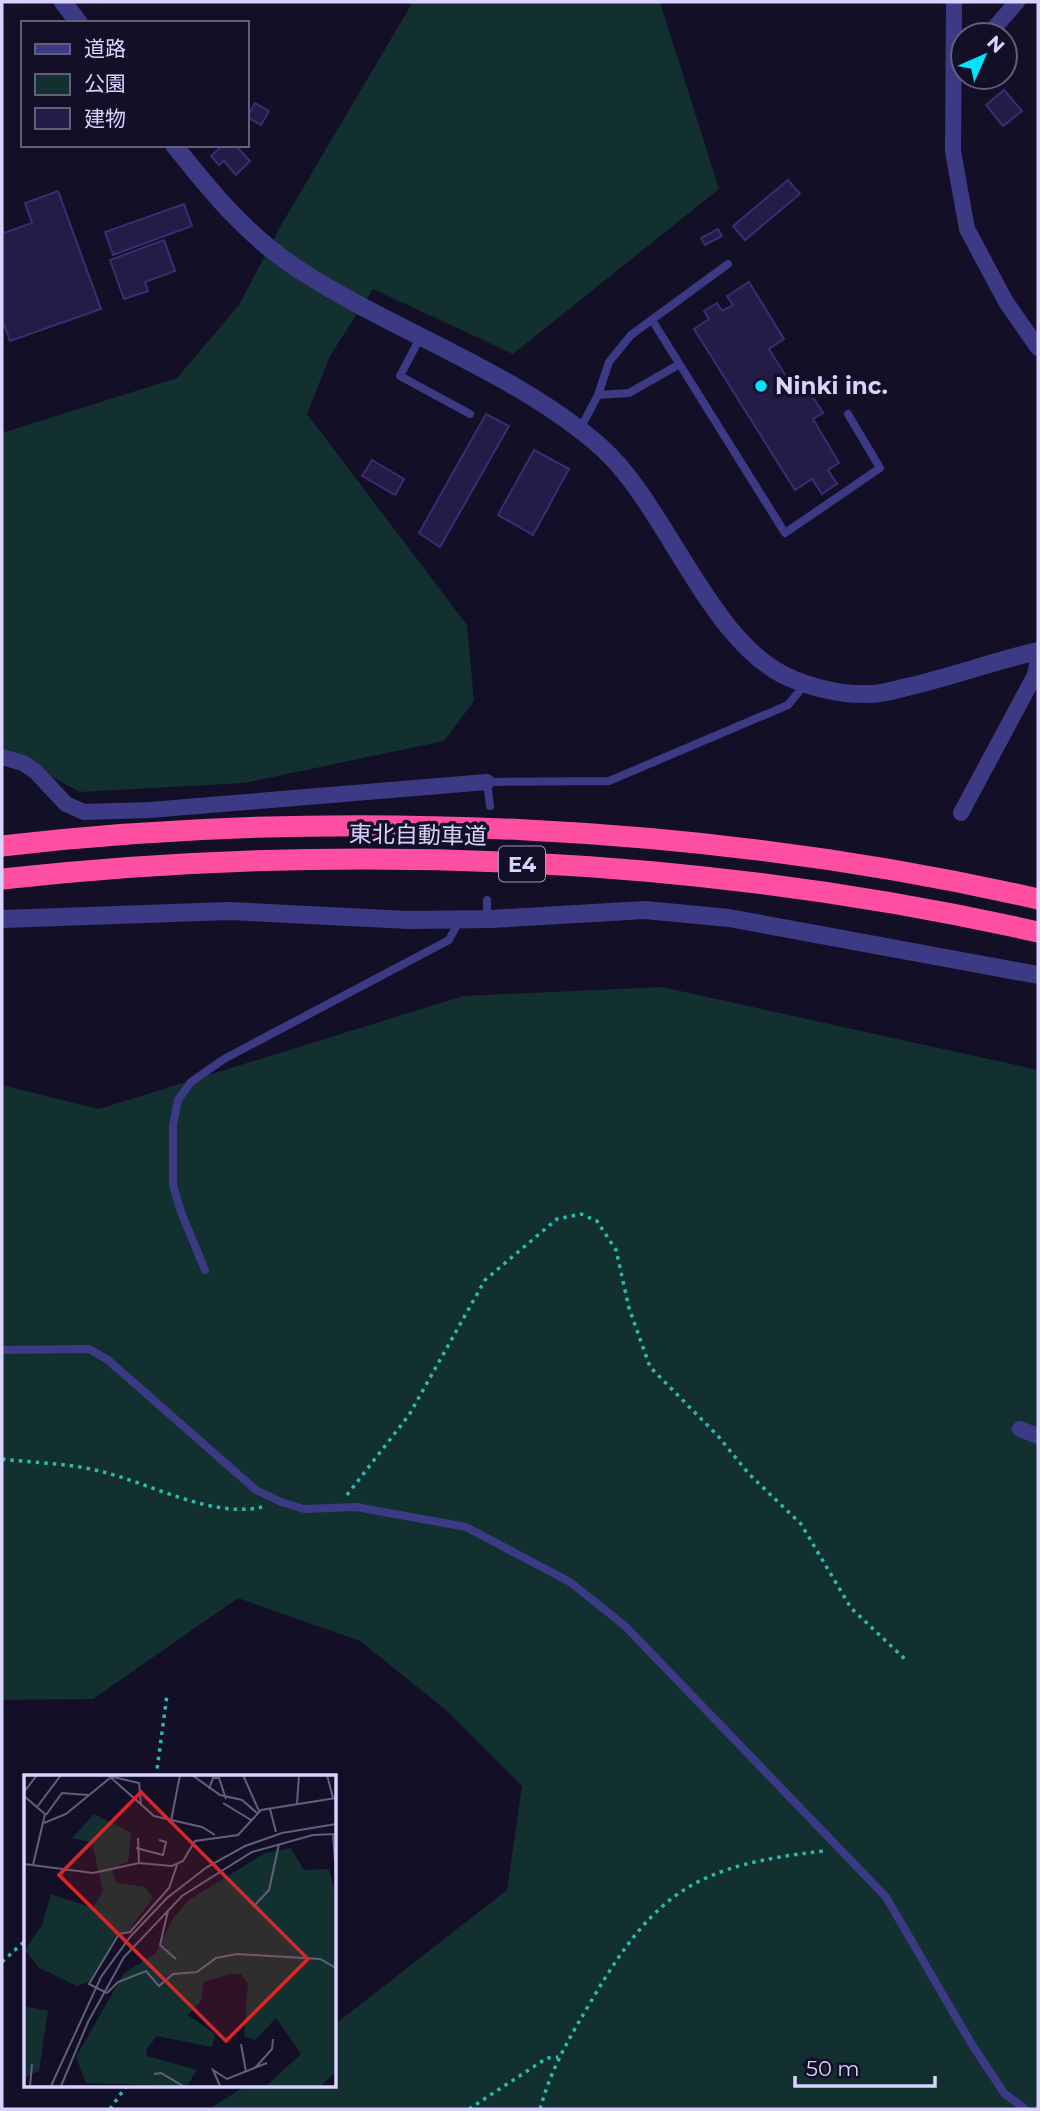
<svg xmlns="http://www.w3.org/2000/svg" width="1040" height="2111" font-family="Montserrat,'Noto Sans JP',sans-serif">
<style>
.green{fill:#12302f}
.building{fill:#241b47;stroke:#3b2d73;stroke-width:2}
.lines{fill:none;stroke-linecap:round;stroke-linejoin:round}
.path{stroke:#2fb8b0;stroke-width:3.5;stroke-dasharray:3.5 5;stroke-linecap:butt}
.service{stroke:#3d3a85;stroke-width:8}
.minor{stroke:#3d3a85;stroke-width:16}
.tertiary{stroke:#3d3a85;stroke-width:18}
.motorway{stroke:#ff4fa3;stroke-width:21}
.poi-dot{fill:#00e5ff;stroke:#130f26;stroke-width:2.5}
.labels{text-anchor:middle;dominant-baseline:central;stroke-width:7;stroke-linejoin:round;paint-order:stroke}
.shield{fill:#130f26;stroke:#9e99be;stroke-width:2}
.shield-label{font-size:21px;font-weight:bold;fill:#d9d4ff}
.poi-label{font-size:23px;font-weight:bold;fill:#d9d4ff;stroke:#130f26;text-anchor:start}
.street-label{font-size:23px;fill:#d9d4ff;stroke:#130f26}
.inset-road{fill:none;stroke:#625e7d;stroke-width:2}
.view{fill:#d62828;fill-opacity:0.15;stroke:#d62828;stroke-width:3.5}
.inset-edge{fill:none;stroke:#d9d4ff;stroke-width:3.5}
</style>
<rect width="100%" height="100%" fill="#130f26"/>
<!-- green -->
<path class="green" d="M410,2H660L719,189L513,354L373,289L330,356L307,414L467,625L474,701L444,741L244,783L80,792L2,750V428L5,432L177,378L239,305L280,227L411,5Z
M662,987L1038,1070V2109H209L247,2085H334V2025L507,1890L522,1786L447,1711L360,1641L238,1598L93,1699L2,1700V1085L99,1109L463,996Z"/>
<!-- building -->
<path class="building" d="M1004,90L1022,111L1003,126L986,105Z
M255,103L269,111L261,125L247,117Z
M223,145H235L250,161L236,175L224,161L219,165L211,156Z
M788,180L800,194L745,240L733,226Z
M58,191L101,309L10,341L2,319V227L4,233L32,223L25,203Z
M184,204L192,226L113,255L105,232Z
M718,229L722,236L705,245L701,238Z
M164,240L175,271L145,282L148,291L124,299L110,260Z
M749,282L784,339L769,349L794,389L804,383L823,413L813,419L839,463L828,470L837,484L822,494L812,479L795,490L694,329L709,319L704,311L717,303L722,311L733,305L727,296Z
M486,414L509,426L440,547L419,533Z
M534,450L569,469L533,535L498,515Z
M372,460L404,479L395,495L362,476Z"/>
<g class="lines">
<!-- path -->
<path class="path" d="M2,1459C34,1463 68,1463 99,1471C148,1482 212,1519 262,1507
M347,1495L409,1415L485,1280L557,1219L581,1214L597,1221L616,1250L629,1308L650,1367L718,1436L749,1474L801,1524L851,1608L908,1662
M156,1777L167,1695
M2,1962L26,1940
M110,2109L127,2085
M469,2109L547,2058L558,2057
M540,2109C552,2066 570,2037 593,1998C657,1889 699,1865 824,1851"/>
<!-- service -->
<path class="service" d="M652,320L785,533L880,468L848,414
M421,336L400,376L470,414
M598,395L629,393L678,365
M580,429L598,395L609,362L631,335L728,264
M490,806L487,782L609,781L788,705L805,684
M487,900V918
M205,1270L181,1212L173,1185V1125L178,1100L191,1082L224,1059L449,940L459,921
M2,1350L89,1349L108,1360L256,1490L281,1502L304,1509L356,1507L466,1527L570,1582L625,1626L886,1897L971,2043L1004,2093L1025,2109"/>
<!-- minor -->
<path class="minor" d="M954,2L953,151L967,229L1006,302L1038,348
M988,35L1017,2
M2,757L23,763L35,771L66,804L84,812L150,810L487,782
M961,813L1035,675L1038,660
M1020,1429L1038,1436"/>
<!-- tertiary -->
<path class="tertiary" d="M63,2L79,23
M174,145C212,193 249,238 301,271C395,332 518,373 602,448C668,507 711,649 795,680C817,689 845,695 869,694C882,694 895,690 907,687C951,677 994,661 1038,651
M2,919L230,911L409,920L491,919L645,910L729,918L1038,975"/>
<!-- motorway -->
<path class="motorway" d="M2,846C336,807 711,824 1038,899
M2,879C346,841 700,856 1038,932"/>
</g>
<!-- markers -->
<circle class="poi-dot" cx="761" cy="386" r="7"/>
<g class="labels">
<!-- shield labels -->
<rect class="shield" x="499" y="846.5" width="46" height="35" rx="5"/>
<g class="shield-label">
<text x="522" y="864">E4</text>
</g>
<!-- poi labels -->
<g class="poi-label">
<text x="775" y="386">Ninki inc.</text>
</g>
<!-- street labels -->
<g class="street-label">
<text transform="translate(418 835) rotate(1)">東北自動車道</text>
</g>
</g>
<!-- overview -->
<g transform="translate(24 1775)">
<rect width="312" height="312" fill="#130f26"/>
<path d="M70,39L107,58L104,87L88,93L92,108L121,112L129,123L104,156L93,159L67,206L53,211L15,193L1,175L18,150L27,119L69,133L79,116L68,68L48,63ZM267,73L280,95L305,94L312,120V296L298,310L242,311L277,279L252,243L231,265L220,261L224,209L217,199H206L180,207L177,226L164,240L191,259L188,272L133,261L122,275L123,281L173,295L163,311L62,308L52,282L100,198L131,179L150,142L165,125L241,78ZM0,231L24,236L15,296L0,303Z" fill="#12302f"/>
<path class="inset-road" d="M84,0L130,41L178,52L191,60M168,0L196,20L218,25L233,38M219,0L235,36M303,0L309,23M85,1L115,8L117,30M185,14L189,3H195L202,24M0,17L13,0M0,21L21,39L9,90M199,28L227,45M273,29L275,0M13,32L37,0M246,34L252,57M22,40L38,18L64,20M147,46L156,0M20,48L42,39L86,3M309,59L312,101M114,63L115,88M112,73L139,80L142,67L135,65M0,89L69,98L115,88L148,91L159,86L171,66L214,60L237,35L312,23M229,132L245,115L255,69M144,136L136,170L152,184M83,218L94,207L122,196L135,211L149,199L173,197L192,183L213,179L296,184L312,193M83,218L65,209L95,159L106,157L145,113L153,90M217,269L222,297M231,293L248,274L249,264M130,299L137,298L159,311M6,311L8,289M27,311L77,202L106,162L143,123L183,92L221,71L258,58L312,49M37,311L64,247L100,182L158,121L228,77L289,60L312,59M196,311L189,295L203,304L243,288"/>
<path class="view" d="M117,17L284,184L202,266L35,100Z"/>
<rect width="312" height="312" class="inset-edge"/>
</g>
<!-- border -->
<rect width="1040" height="2111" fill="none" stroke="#d9d4ff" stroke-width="7"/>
<!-- legend -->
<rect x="21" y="21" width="228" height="126" fill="#130f26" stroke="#625e7d" stroke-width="2"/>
<rect x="35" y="44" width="35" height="10" fill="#3d3a85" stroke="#625e7d" stroke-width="2"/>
<text x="84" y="56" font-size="21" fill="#d9d4ff">道路</text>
<rect x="35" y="74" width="35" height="21" fill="#12302f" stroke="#625e7d" stroke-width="2"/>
<text x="84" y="91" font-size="21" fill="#d9d4ff">公園</text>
<rect x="35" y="108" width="35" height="21" fill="#241b47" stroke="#625e7d" stroke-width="2"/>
<text x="84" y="126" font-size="21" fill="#d9d4ff">建物</text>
<!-- north arrow -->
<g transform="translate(984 56) rotate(45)"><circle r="33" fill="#130f26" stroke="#625e7d" stroke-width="2"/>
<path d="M0-5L12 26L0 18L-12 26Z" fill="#00e5ff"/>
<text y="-10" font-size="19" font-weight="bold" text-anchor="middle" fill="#d9d4ff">N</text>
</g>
<!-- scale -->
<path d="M795 2076v10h140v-10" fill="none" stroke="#d9d4ff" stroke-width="3.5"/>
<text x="806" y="2076" font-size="21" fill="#d9d4ff" stroke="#130f26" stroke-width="5" paint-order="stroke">50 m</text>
</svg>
